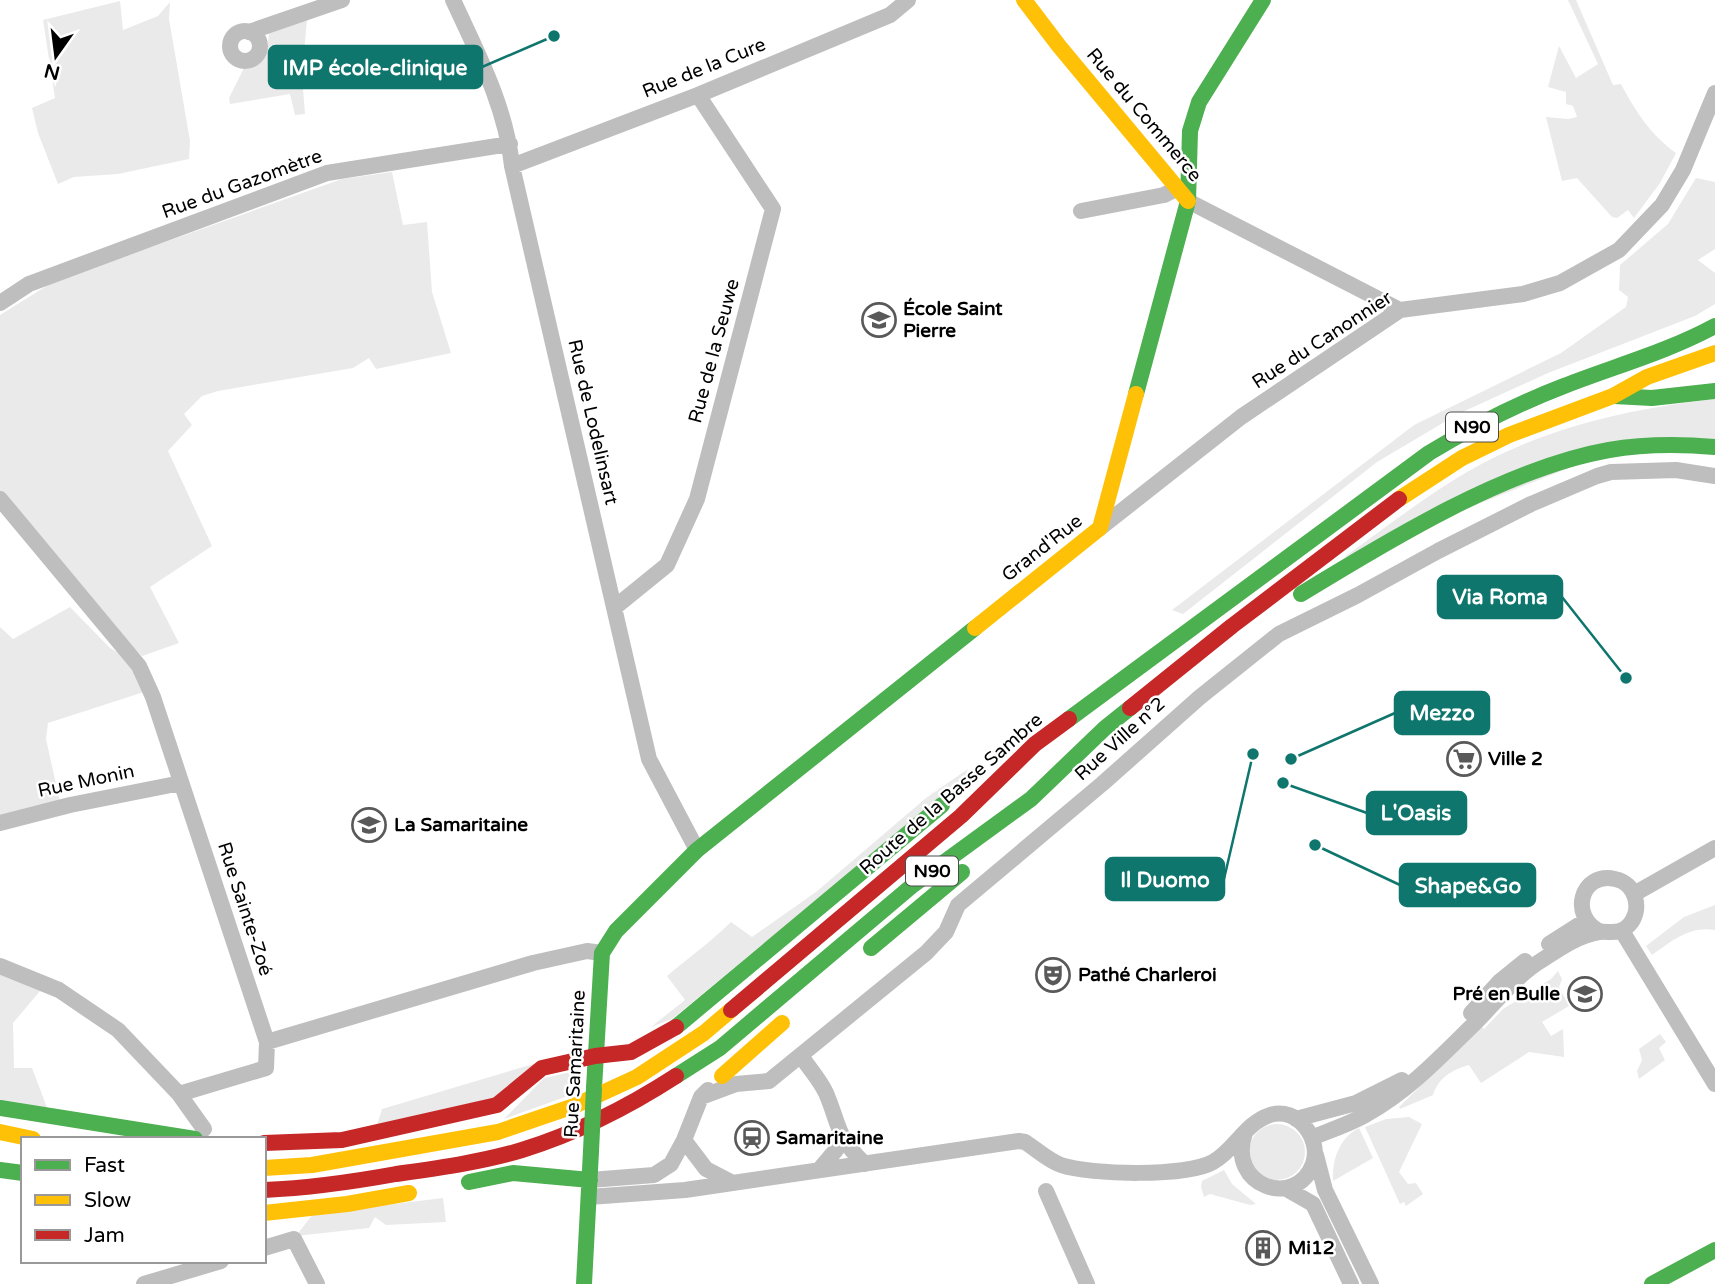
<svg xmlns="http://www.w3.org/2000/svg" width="1715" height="1284" font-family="'Varela Round',sans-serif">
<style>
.green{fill:#eaeaea}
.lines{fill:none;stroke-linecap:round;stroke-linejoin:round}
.street{stroke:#bebebe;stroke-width:16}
.fast{stroke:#4caf50;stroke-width:16}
.slow{stroke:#ffc107;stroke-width:16}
.jam{stroke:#c62828;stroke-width:16}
.fast-bridge{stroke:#4caf50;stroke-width:16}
.labels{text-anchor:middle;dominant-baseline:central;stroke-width:5;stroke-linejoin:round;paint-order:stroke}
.shield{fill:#fff;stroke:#4c4c4c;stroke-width:2}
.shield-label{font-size:18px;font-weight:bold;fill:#000}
.street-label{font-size:19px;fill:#000;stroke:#fff}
.poi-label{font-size:19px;font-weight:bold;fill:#000;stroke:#fff;text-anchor:start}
.leader{fill:none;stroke:#0f766e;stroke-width:2.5}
.callout-dot{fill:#0f766e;stroke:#fff;stroke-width:2.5}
.callout{fill:#0f766e;stroke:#0f766e;stroke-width:2.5}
.callout-label{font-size:21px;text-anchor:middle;font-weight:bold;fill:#fff}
</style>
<rect width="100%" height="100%" fill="#fff"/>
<!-- green -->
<path class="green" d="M1568,0H1576L1613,85L1621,84C1636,112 1650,134 1676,153L1660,183L1634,218L1628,210L1617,218L1612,217L1577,178L1562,181L1546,117L1568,119L1577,117L1573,106L1566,104V92L1548,87L1559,46L1576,78L1598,64Z
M120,1L123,30L158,16L170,2L169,19L190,141L189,159L118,174L74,177L58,184L38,133L32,108L55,98L43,20Z
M307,19L302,76L305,114L295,115L290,94L230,104L229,98L244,68C269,67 267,51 269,32Z
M392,172L403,225L427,222L432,292L451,353L376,369L369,358L353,368L218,391L202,396L184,414L192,425L168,451L212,546L150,587L179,643L142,656L87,604L0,495V315L53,282L342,179Z
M1696,178L1715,182V249L1698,260L1715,273V304L1695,316L1548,373L1458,414L1377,462L1183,614L1172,610L1414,425L1561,353L1626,307L1628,297L1619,290L1620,265L1668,224Z
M1715,399V441L1644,438L1343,558C1390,524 1437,487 1489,460C1560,424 1637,408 1715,399Z
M70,607L110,648L136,663L150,690L48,723L46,739L60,802L0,821V627L13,639Z
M968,769L964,779L672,1019L651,1027L685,1000L667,976C688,958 711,942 731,922L752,937L816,892L926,798Z
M1715,905V930C1689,926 1672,941 1652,955L1646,946L1684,917Z
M1558,971L1562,979L1559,987L1569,1006L1542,1022L1551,1036L1563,1029L1564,1057L1529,1052L1481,1083L1469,1065C1452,1070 1439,1077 1433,1095L1400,1109L1399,1107L1481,1026L1484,1029L1503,1009L1551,979Z
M0,973L40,991L13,1023L14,1068H32L48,1110L0,1101Z
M1660,1034L1666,1042L1659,1048L1665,1060L1639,1079L1637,1071L1642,1060L1639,1049Z
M537,1063L492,1099L377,1125L382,1109Z
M571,1072L580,1078L582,1091L504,1119L544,1078Z
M1409,1117L1422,1124L1399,1172L1408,1184L1416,1183L1423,1194L1406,1206L1404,1202L1400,1204L1365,1127L1386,1119Z
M1249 1152a28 28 0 1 1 56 0a28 28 0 1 1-56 0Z
M1359,1128L1373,1158L1333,1181C1332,1160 1339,1138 1359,1128Z
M1224,1170L1232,1184L1256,1204L1250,1205L1210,1194L1204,1197L1201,1187L1202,1181Z
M443,1198L446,1222L386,1225L375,1217L369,1228L296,1236L313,1214Z"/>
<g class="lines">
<!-- street -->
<path class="street" d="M453,0C478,54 506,107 512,166L649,759L697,850
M230 46a15 15 0 1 1 30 0a15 15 0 1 1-30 0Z
M249,32L342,0
M512,166L698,95L890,15L908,0
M1188,201L1400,310
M1081,211L1164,195L1176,189
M0,303L29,284L327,173L510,144
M0,499L139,666L153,697L267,1042L533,963L587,951L602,953
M1100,528L1241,417L1400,310L1523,294L1560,283L1619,250L1662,205L1683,170L1715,93
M614,608L667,565L697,499L773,209L698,95
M0,823L70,805L181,783
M1634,894L1715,848
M1622,931L1715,1084
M1549,944L1585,921
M0,966L59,990L118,1030L179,1094L266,1068L267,1042
M1471,1013L1499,982L1525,961
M801,1056C809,1068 820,1080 826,1093C840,1126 836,1137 865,1164
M708,1090L701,1097L684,1140L706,1169L731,1182
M179,1094L204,1129
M701,1097L736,1084L769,1081L926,953L946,932L958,905L1102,784L1200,697L1279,634L1358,595L1438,551L1531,504L1597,476L1611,472L1676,470L1715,476
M1296,1119L1356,1103L1402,1080
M1313,1137C1331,1130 1350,1124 1367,1114C1409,1091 1442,1055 1476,1022C1497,1001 1517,975 1542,960C1559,949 1579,935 1599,932C1611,931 1620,935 1629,925C1643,910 1636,883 1615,879C1581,871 1568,917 1601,932
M1316,1155L1325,1190L1371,1284
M819,1170L836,1150L841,1136
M590,1180L654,1175L671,1164L684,1140
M1285,1188L1313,1204L1351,1284
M1046,1191L1087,1284
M589,1197L685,1190L1019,1141L1025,1142C1036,1149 1049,1161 1061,1165C1090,1175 1187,1177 1213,1162C1235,1150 1245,1123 1270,1115C1297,1106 1322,1139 1313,1164C1296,1210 1226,1186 1245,1133
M264,1248L294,1239L317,1284
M144,1284L221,1261"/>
<!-- fast -->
<path class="fast" d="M1136,394L1188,201L1190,131L1199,102L1263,0
M1614,396L1652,398L1715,391
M1301,594C1389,540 1507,468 1609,450C1644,444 1679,444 1715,447
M1069,719L1429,453C1472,427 1517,404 1564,386C1615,366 1667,352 1715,326
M871,948L962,872
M676,1027L942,805
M676,1076L720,1048L913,885L1031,799L1105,728L1130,708
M594,1088L602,953L616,931L697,850L975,628
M0,1108L195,1139
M0,1170L23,1173
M469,1182L513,1173L590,1180
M584,1284L591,1151
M1652,1284L1715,1250"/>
<!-- slow -->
<path class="slow" d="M1024,0L1059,46L1188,201
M1399,499L1462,458L1509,435L1613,396L1647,377L1715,353
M975,628L1100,528L1136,394
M722,1076L782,1023
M0,1132L33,1139
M264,1168L312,1165L498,1132L574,1106L637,1077L704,1033L731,1010
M264,1213L347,1204L409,1193"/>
<!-- jam -->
<path class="jam" d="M1130,708L1232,626L1399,499
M731,1010L961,816L1035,744L1069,719
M264,1143L342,1140L497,1105L542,1068L595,1056L631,1052L676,1027
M264,1190C309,1188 352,1182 396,1174C438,1168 482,1162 522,1150C577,1133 628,1107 676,1076"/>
<!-- fast-bridge -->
<path class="fast-bridge" d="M591,1151L594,1088"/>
</g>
<!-- icons -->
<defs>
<g id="school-ring" transform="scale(1.75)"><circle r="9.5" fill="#fff" stroke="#595959" stroke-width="1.5"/><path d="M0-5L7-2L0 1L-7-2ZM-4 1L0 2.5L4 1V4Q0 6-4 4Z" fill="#595959"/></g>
<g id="supermarket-ring" transform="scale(1.75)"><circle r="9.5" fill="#fff" stroke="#595959" stroke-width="1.5"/><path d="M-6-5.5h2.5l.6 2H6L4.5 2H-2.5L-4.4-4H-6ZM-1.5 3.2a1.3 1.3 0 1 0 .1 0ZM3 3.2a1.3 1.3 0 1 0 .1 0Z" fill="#595959"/></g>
<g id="theatre-ring" transform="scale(1.75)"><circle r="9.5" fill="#fff" stroke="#595959" stroke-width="1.5"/><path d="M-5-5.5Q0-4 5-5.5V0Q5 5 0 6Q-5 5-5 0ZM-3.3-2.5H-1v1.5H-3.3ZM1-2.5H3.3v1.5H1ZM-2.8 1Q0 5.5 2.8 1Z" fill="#595959"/></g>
<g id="station-ring" transform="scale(1.75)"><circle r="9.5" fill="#fff" stroke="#595959" stroke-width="1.5"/><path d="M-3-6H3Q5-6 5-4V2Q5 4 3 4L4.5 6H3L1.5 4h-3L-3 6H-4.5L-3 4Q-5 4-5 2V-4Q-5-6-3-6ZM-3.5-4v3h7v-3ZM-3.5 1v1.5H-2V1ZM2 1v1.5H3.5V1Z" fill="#595959"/></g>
<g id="building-ring" transform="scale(1.75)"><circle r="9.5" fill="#fff" stroke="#595959" stroke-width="1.5"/><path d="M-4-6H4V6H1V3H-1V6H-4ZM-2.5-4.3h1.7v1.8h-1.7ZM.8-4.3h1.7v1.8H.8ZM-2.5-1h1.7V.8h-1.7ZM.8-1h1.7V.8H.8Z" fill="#595959"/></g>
</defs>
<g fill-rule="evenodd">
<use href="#school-ring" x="879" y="320"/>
<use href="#supermarket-ring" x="1464" y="759"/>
<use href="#school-ring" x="369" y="825"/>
<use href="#theatre-ring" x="1053" y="975"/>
<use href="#school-ring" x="1585" y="994"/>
<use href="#station-ring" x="752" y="1138"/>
<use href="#building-ring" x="1263" y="1248"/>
</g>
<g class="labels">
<!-- shield labels -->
<g class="shield">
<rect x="1446" y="412.5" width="52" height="29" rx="5"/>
<rect x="906" y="856.5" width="52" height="29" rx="5"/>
</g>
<g class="shield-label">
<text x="1472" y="427">N90</text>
<text x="932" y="871">N90</text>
</g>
<!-- street labels -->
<g class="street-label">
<text transform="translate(704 68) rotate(-22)">Rue de la Cure</text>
<text transform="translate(1144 115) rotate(50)">Rue du Commerce</text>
<text transform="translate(242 184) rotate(-20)">Rue du Gazomètre</text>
<text transform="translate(1322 340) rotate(-33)">Rue du Canonnier</text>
<text transform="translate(714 351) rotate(-75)">Rue de la Seuwe</text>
<text transform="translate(593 422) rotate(77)">Rue de Lodelinsart</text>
<text transform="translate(1042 548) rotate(-38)">Grand'Rue</text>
<text transform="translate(1120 739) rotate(-42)">Rue Ville n°2</text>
<text transform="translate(86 781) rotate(-12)">Rue Monin</text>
<text transform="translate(951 794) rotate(-41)">Route de la Basse Sambre</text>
<text transform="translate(245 909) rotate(72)">Rue Sainte-Zoé</text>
<text transform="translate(575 1064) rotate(-87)">Rue Samaritaine</text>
</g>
<!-- poi labels -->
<g class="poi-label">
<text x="903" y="309">École Saint<tspan x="903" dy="22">Pierre</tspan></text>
<text x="1488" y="759">Ville 2</text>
<text x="394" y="825">La Samaritaine</text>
<text x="1078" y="975">Pathé Charleroi</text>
<text x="1560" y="994" text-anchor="end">Pré en Bulle</text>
<text x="776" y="1138">Samaritaine</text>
<text x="1288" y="1248">Mi12</text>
</g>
</g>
<!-- callouts -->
<path class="leader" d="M554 36L482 67M1626 678L1562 597M1291 759L1395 713M1283 783L1367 813M1253 754L1224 879M1315 845L1400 885"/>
<g class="callout-dot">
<circle cx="554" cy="36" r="7"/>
<circle cx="1626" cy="678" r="7"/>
<circle cx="1291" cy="759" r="7"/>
<circle cx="1283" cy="783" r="7"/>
<circle cx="1253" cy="754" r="7"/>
<circle cx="1315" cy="845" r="7"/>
</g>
<g class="callout">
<rect x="269" y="46" width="213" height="42" rx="7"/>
<rect x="1438" y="576" width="124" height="42" rx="7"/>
<rect x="1395" y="692" width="94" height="42" rx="7"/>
<rect x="1367" y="792" width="99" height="42" rx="7"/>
<rect x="1106" y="858" width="118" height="42" rx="7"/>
<rect x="1400" y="864" width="135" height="42" rx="7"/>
</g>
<g class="callout-label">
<text x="375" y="75">IMP école-clinique</text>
<text x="1500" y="604">Via Roma</text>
<text x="1442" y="720">Mezzo</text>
<text x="1416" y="820">L'Oasis</text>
<text x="1165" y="887">Il Duomo</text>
<text x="1468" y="893">Shape&amp;Go</text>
</g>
<!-- legend -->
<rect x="21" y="1137" width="245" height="126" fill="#ffffff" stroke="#999999" stroke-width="2"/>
<rect x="35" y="1160" width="35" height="10" fill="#4caf50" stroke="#999999" stroke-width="2"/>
<text x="84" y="1172" font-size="21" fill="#000000">Fast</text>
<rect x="35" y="1195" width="35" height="10" fill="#ffc107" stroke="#999999" stroke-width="2"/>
<text x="84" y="1207" font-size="21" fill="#000000">Slow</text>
<rect x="35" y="1230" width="35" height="10" fill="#c62828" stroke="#999999" stroke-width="2"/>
<text x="84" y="1242" font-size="21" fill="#000000">Jam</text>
<!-- north arrow -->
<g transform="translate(56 56) rotate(194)" stroke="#ffffff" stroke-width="5" paint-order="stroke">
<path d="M0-5L12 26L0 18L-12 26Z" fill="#000000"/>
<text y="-10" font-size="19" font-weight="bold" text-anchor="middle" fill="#000000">N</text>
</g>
</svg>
